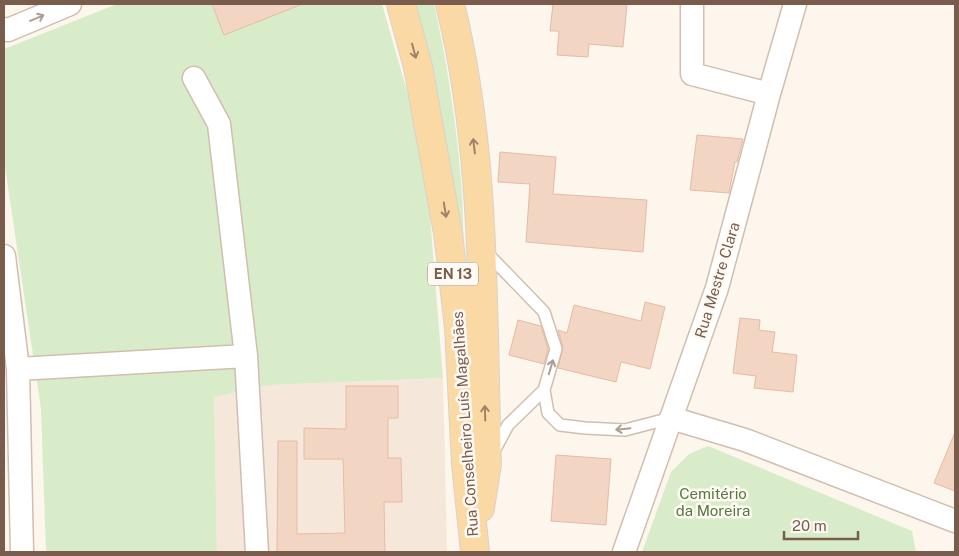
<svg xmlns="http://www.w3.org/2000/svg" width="959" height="556" font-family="'Public Sans',sans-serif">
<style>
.residential{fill:#f5e8da}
.green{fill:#d8ecc9}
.building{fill:#f3d5c3;stroke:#e6bba3}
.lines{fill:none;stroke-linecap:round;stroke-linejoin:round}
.service-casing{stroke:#d1beb0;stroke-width:14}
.minor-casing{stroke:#d1beb0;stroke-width:25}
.primary-casing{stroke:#dad1cd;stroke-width:30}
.service{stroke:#fff;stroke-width:11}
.minor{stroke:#fff;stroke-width:22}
.primary{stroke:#fbd9a5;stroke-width:28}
.oneway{stroke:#af9d94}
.oneway2{stroke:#a18267}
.labels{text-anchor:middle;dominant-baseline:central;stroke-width:5;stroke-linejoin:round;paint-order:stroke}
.shield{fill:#fffaf3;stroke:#a28b7f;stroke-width:1}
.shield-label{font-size:14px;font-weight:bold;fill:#7a5c4d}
.street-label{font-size:15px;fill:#7a5c4d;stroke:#fffaf3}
.park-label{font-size:15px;fill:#537a41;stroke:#fffaf3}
</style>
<rect width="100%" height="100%" fill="#fdf6ec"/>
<!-- residential -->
<path class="residential" d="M443,378L447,552H217L214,397L269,385Z"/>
<!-- green -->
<path class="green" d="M117,4H382L425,154L443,378L269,385L214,397L217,552H46L41,409L4,160V49Z
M412,4H434C447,62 456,121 461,181C464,213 463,247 464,280Z
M708,446L912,531L916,552H642L671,472L689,454Z"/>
<!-- building -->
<path class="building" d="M212,4H300V5L224,35Z
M553,4H627L623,47L589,44L588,57L557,55L559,31H550Z
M697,135L743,139L737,162H735L729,193L690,190Z
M500,152L556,157L553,194L647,200L643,252L526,242L530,184L498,182Z
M645,302L665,307L650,369L621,362L616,382L558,368L563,347L558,330L567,333L574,305L641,321Z
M740,318L760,320L759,330L775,332L772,352L797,355L793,392L754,388L756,376L733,373Z
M518,320L541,326L548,349L544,364L509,355Z
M346,386H398V418H388V458H401L402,502H384L385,552H277L278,441H297V534L345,533L343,459H304V428L346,429Z
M955,432V491L934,483Z
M556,455L611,459L606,525L551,521Z"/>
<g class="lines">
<!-- service casing -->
<g class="service-casing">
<path id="service" d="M485,251L544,312L556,349L544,390L508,425L494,451
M544,390L548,413L560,425L585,428L625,430L671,418"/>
</g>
<!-- minor casing -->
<g class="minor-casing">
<path id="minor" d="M692,4V74L769,94
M4,29L8,30L70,4
M194,78L219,124L246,356L257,552
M4,256L18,369L22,552
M18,369L246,356
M671,418L745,440L955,521
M624,552L717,288L769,94L795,4"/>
</g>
<!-- primary casing -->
<g class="primary-casing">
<path id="primary" d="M401,4L418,67L448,233L459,327L466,464L475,552
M450,4C487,153 482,311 487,464L480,508"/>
</g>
<!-- service -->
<use href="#service" class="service"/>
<!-- minor -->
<use href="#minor" class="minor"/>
<!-- primary -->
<use href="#primary" class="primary"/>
</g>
<!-- one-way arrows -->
<defs><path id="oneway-shaft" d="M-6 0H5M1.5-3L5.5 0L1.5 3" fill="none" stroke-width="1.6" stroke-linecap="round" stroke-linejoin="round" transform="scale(1.25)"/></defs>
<g class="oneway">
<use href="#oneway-shaft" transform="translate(37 18) rotate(-23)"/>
<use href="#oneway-shaft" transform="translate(551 367) rotate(-73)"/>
<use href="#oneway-shaft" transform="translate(623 429) rotate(174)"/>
</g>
<g class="oneway2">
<use href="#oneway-shaft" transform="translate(414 51) rotate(75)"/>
<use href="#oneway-shaft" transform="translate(474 146) rotate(-97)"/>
<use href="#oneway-shaft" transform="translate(445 210) rotate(81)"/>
<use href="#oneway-shaft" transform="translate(485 413) rotate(-92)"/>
</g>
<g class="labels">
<!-- shield labels -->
<rect class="shield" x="428" y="262.5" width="50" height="23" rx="4"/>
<g class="shield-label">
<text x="453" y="274">EN 13</text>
</g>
<!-- street labels -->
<g class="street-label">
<text transform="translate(717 280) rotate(-73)">Rua Mestre Clara</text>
<text transform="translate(465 424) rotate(-94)">Rua Conselheiro Luís Magalhães</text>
</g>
<!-- park labels -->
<g class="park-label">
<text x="713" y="493">Cemitério<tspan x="713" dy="17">da Moreira</tspan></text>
</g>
</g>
<!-- border -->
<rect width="959" height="556" fill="none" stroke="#7a5c4d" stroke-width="10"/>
<!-- scale -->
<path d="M784 531v8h74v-8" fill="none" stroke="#7a5c4d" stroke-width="2.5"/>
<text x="792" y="531" font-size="15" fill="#7a5c4d" stroke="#fffaf3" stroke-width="4" paint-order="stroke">20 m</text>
</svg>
